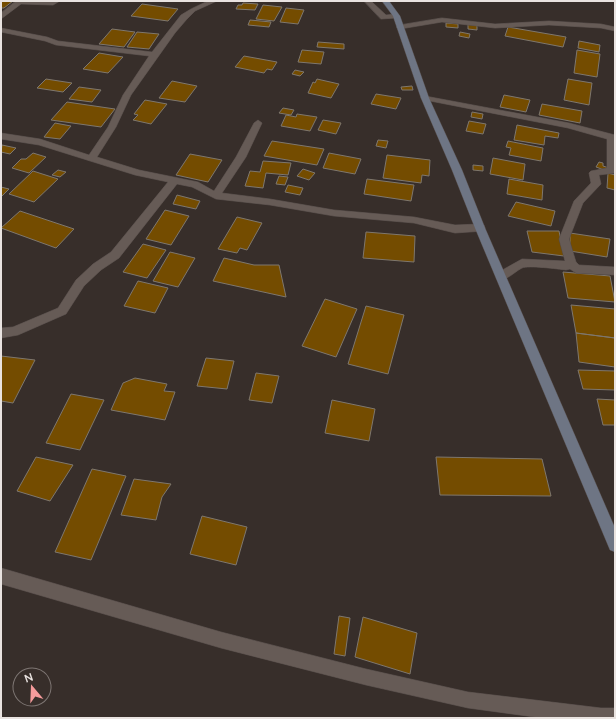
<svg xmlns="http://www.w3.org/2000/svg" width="616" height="719" font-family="Mulish,sans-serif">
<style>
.building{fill:#744c00;stroke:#7e776e}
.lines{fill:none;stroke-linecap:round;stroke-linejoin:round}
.street-casing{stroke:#544b48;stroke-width:1}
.secondary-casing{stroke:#544b48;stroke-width:1}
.street{fill:#665b56;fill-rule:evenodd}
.secondary{fill:#6e7584;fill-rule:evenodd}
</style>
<rect width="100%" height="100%" fill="#372e2a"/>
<!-- building -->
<path class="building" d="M1,1H13L4,8H1Z
M243,3L258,4L255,10L236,9L238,5H242Z
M142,4L178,9L168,21L131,16Z
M263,5L282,7L274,21L256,19Z
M286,8L304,10L298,24L280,22Z
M250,20L271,22L269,27L248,25Z
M446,23L458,24V28L446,27Z
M468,24L477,25V30L468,29Z
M508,27L566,37L563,47L505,36Z
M112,29L135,32L124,47L99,44Z
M137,32L159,34L149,49L127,47Z
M460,32L470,34L469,38L459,36Z
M579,41L600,45L599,52L578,48Z
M318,42L344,44V49L317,47Z
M302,50L324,52L321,64L298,62Z
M577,50L600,54L597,77L574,73Z
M99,53L123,57L108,73L83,69Z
M244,56L277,62L272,70L267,69L264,73L235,67Z
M295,70L304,72L300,76L292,74Z
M46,79L72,83L63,92L37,88Z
M317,79L339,84L331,98L308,93L313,82L315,83Z
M568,79L592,83L589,105L564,100Z
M172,81L197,86L185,102L159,98Z
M412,86L413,90H402L401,87Z
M79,87L101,90L92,102L69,99Z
M376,94L401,98L396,109L371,104Z
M504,95L530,100L526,112L500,107Z
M145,100L167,104L151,124L133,120L138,115L134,114Z
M67,102L115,109L101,127L51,120Z
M542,104L582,111L580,123L539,115Z
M283,108L294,110L291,115L279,113Z
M472,112L483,114L482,119L471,117Z
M297,114L317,117L310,131L281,126L286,115L296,117Z
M323,120L341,123L336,134L318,130Z
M469,121L486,124L483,134L466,131Z
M55,123L71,126L60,139L44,137Z
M517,125L559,133L558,138L545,136L544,145L514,140Z
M378,140L388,141L386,148L376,146Z
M272,141L324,149L317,165L264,156Z
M508,141L543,148L541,161L509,155L511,148L506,147Z
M2,145L16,148L10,154L1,152Z
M33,153L46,157L29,173L12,168L21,159H26Z
M329,153L361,159L355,174L323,168Z
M190,154L222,160L208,182L176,175Z
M387,155L430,160L429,176L422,175L421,183L383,178Z
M493,158L525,164L523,180L490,174Z
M263,161L291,163L288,175L266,173L263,188L245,186L250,171L260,172Z
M599,162L603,163V166L609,168L607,171L596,167Z
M473,165L483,166V171L473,170Z
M303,169L315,173L309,180L297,176Z
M58,170L66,172L60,177L52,175Z
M33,171L58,179L34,202L9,194Z
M608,173L615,175V190L607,188Z
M279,176L288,177L285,185L276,184Z
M367,179L414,185L411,201L364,194Z
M509,179L543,185L542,200L507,194Z
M288,185L303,188L300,195L285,192Z
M1,187L9,189L1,197Z
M177,195L200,201L196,209L173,204Z
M516,202L555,211L551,226L508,216Z
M165,210L189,216L171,245L146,239Z
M20,211L74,229L56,248L1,228Z
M237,217L262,223L247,250L240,248L237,253L218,249Z
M527,231H559L564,256L532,252Z
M366,232L415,236L414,262L363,258Z
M570,233L610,239L607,257L570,251Z
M143,244L166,250L147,278L123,272Z
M170,252L195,258L178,287L153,281Z
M224,258L254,265H279L286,297L213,281Z
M563,272L610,276L615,302L568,298Z
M138,281L168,288L155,313L124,306Z
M325,299L357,309L336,357L302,346Z
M571,305L615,309V338L576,333Z
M366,306L404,315L388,374L348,364Z
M576,333L615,338V367L579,362Z
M1,356L35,360L13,403L1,401Z
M206,358L234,361L227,389L197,386Z
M578,370L615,371V390L583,389Z
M256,373L279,376L272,403L249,400Z
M135,378L167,384L164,391L175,392L165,420L111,410L123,383Z
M71,394L104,400L80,450L46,443Z
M597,399L615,400V425H603Z
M332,400L375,409L369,441L325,433Z
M36,457L73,465L50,501L17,491Z
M436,457L542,459L551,496L440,495Z
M92,469L126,476L91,560L55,552Z
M134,479L171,484L162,497L156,520L121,515Z
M202,516L247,527L236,565L190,554Z
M339,616L350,618L345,656L334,654Z
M363,617L417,633L410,674L355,657Z"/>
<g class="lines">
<!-- street casing -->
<g class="street-casing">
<path id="street" d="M16,1H60L53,5L21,4L1,19V13Z
M208,1H217L195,11L187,19L175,33L131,95L116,127L97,157L139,170L198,182L214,191L236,157L254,123L258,120L262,123L246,157L222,193L270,199L334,210L414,217L455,225L480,224L484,225L485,228L484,231L455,233L414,223L334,216L270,205L216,199L192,187L177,184L119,258L101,270L84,286L66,314L18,335L1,338V328L13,327L58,308L76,280L93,264L111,252L168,182L135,175L39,145L1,139V133L40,139L89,155L108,127L123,95L149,56L56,45L45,41L1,32V28L47,37L58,41L152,52L181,15L191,9Z
M364,1H371L386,15L396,14L400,16L396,18L381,19Z
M442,18L495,24L549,21L601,24L615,27V31L601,28L549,25L495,28L442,22L400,29L396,27L400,25Z
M422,96H425L569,123L615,135V173L599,175L601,184L583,203L569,239L576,262L579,265L615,267V275L576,273L570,269L566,270C558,269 528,265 522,268C514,272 506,282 497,279L496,276L497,273L522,259L565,261L559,239L574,201L591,183L589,173L591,171L607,168V139L568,128L425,100L421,98Z
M1,568L221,632L366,669L468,692L601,708H615V718H542L468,708L366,685L221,648L1,584Z"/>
</g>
<!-- secondary casing -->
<g class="secondary-casing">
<path id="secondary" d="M382,1H389L400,16L429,98L462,170L485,228L615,528V552L610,550L475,228L452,170L421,98L393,16Z"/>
</g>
<!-- street -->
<use href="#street" class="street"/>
<!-- secondary -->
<use href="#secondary" class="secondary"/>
</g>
<!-- border -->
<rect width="616" height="719" fill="none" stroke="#e9e3e0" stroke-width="4"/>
<!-- north arrow -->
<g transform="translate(32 687) rotate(341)"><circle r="19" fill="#372e2a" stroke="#7e7673"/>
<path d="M0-3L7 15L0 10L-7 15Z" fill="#f59b9b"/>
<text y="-6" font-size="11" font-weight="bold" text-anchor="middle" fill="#e9e3e0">N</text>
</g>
</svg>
